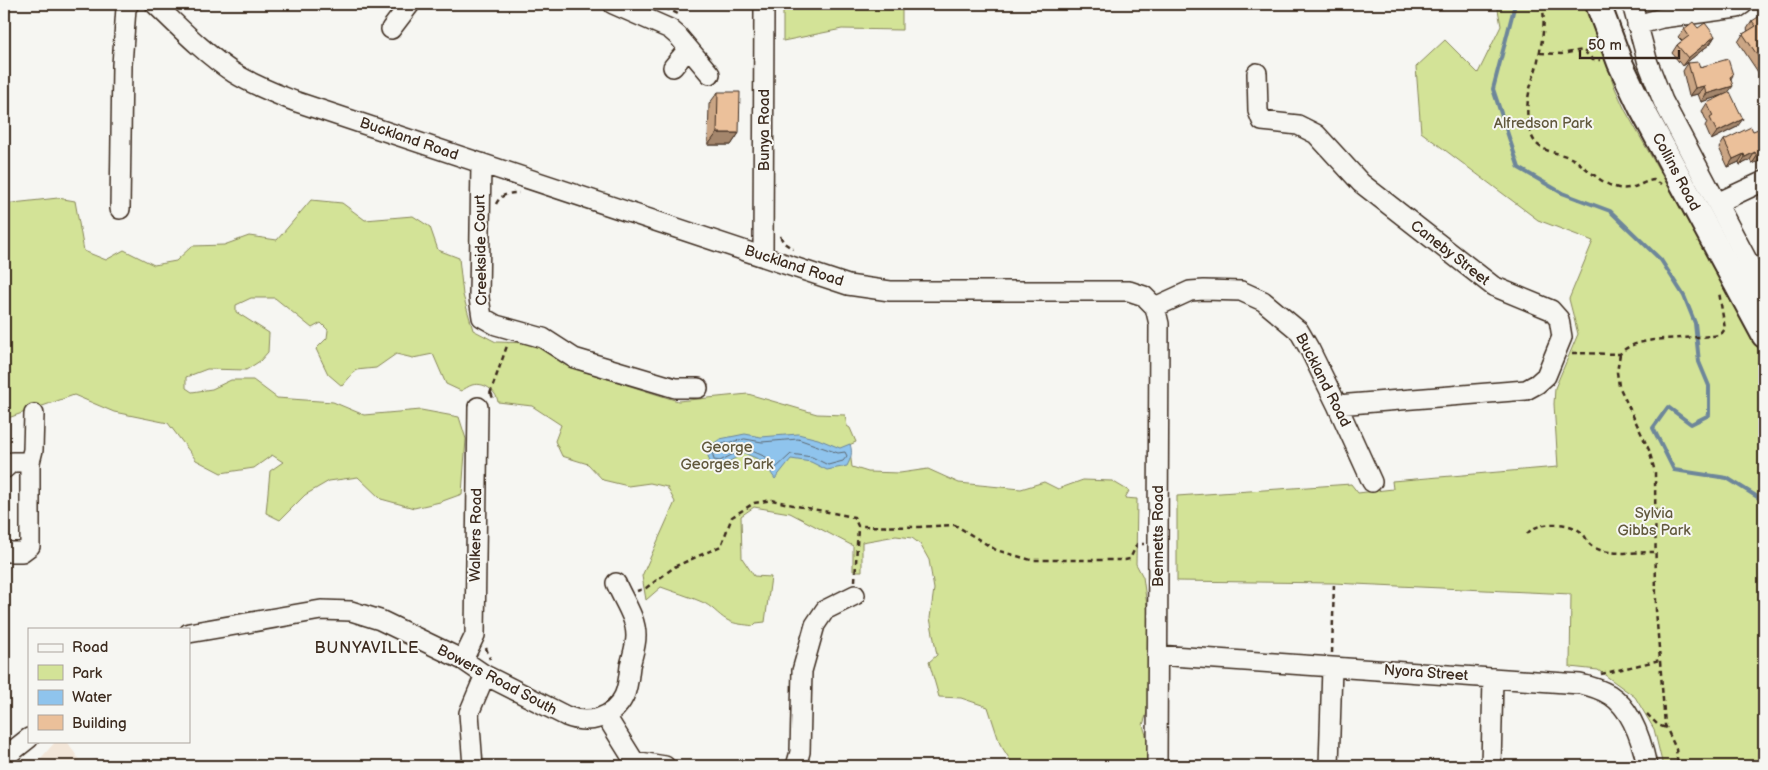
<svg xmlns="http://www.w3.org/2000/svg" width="1768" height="770" font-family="'Balsamiq Sans',sans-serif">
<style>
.built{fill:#f3e6d8}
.green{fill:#d3e397;stroke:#87865a}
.water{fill:#8fc4ed;stroke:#6d869a}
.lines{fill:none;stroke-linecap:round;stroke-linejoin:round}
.shore{stroke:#5d6871;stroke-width:1}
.stream{stroke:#6d869a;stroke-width:4}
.minor-casing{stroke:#3b2a1e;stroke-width:22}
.major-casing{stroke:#3b2a1e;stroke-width:28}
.path{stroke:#3b2a1e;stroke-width:2.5;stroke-dasharray:5 4;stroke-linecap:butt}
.minor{stroke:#f6f6f2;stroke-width:19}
.major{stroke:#f6f6f2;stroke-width:24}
.wall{fill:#caa584;stroke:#3b2a1e}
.shaded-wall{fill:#a4866c;stroke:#3b2a1e}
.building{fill:#ebc09a;stroke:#3b2a1e}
.labels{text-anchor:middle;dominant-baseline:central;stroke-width:4;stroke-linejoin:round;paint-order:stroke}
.park-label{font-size:15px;fill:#61583c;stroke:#f6f6f2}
.street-label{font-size:15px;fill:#3b2a1e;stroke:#f6f6f2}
.neighbourhood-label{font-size:16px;letter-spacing:1px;fill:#3b2a1e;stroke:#f6f6f2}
</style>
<rect width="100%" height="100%" fill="#f6f6f2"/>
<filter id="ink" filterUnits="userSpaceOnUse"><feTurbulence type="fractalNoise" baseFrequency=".02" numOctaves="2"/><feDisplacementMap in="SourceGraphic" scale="10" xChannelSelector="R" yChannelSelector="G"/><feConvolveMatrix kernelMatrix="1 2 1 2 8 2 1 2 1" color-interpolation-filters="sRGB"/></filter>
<g filter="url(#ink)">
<!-- built -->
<path class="built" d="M56,741H67L83,766H34Z"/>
<!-- green -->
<path class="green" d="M783,4H902V30L842,29L783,41Z
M1497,4H1585L1615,88L1625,110L1685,216L1701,243L1759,350L1764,365V766H1663L1654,729L1635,697L1598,670L1570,667L1571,594L1333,583L1177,581V496L1351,484L1358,493L1393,489L1392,481L1558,467L1554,404L1555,388L1578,334L1569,299L1593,241L1538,220L1421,132L1416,67L1445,40L1478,73L1501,26Z
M58,198L75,201L84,251L106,260L124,250L154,265L176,261L192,246L224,245L249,236L277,240L311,200L342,203L365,220L413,216L430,227L438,250L459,258L463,295L473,330L496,342L530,343L555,355L570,367L678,401L748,394L817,414L845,415L847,426L850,428L856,442L849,445L852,467L868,472L900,473L928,469L959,483L1021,489L1044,482L1058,489L1083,480L1112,481L1129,491L1125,498L1137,499L1136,564L1143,577L1149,620L1148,709L1143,725L1148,742V766H1014L1000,744L988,707L961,698L939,697L929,662L937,655L930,618L934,589L929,560L920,544L912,538L896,536L862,542V571H853V546L790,513L754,507L741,516L742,558L754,576L771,577L765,622L756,623L753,626C744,624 736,625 727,620C718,615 712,606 702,602C689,596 674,592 661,587L646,600L642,576L675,502L667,487L650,483L628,486L603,480L588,464L562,456L555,441L561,425L532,406L498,402C496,390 484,382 472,385C469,386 464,389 461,391L446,384L433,354L413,358L396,354L376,368L356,370L342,386L328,374L316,349L327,338L328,330L321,323L312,328L275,298H251L236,305V312L269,333L268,352L260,361L246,370L207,369L186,377V388L192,392L212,389L231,380H253L277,398L333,402L364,415L421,410L459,417L466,439L462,494L440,502L414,508L381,499L358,477L329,481L305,495L280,520L266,513L270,471L283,462L272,455L254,468L221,473L196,460L168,423L114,412L74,395L8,418L4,417V204Z"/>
<!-- water -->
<path class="water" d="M745,434L761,437L798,434L818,439L840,448L850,444C853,453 851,458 847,466L827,470L811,462L791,459L775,479L763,461L744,453L721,466H711L706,449L720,439Z"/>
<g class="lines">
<!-- shore -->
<path class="shore" d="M745,439L762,442L798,439L838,453L845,452L847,456L843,461L828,465L812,457L791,454L775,469L766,457L745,448L720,461L714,460L712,451L722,444Z"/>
<!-- stream -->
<path class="stream" d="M1515,4L1493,89L1519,168L1562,193L1610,211L1661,260L1684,296L1695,323L1699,362L1709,386V415L1691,424L1668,407L1653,428L1674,470L1727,478L1764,501"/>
<!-- minor casing -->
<g class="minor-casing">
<path id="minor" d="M155,4C180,28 205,54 234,73C253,85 274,93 294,101L848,285L890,291H1129L1144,296L1155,307
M613,4L670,29L678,36L710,74
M1632,4L1648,63L1663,101L1764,292
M1637,25L1662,18L1737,8L1743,4
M391,29L410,4
M673,67L688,49
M1257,73L1258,111L1262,121L1298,125L1316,134L1361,183L1493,286L1551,310L1559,319L1562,337L1546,376L1537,384L1526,390L1337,405
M481,163L479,298L482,317L496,325L543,338L574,358L675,388H698
M1717,203L1764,181
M120,209L122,65L126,8L129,4
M763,256L764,4
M1155,307L1159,324L1157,766
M1155,307L1190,291L1204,290L1241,291L1263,301L1299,331L1310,350L1337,405L1372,482
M4,469L12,462H30
M4,552H22L30,546V462L33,450L34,414
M189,633L321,610L351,611L380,620L463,660L485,675L566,716C588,725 613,719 624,696C628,688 629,676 630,666C632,657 636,646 636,636C636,617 623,600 616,583
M1157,655L1580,684C1590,686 1600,689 1610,695C1632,709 1642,742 1647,766
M463,660L475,635L478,407
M606,716L634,761L665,766
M4,756L10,753L29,738
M473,766L469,713L485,675
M796,766L800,752L802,671L815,625L825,610L855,595
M1329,766L1332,667
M1491,766L1493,678"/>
</g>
<!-- major casing -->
<g class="major-casing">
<path id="major" d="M1598,4L1620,63L1641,107L1764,335"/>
</g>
<!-- path -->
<path class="path" d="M657,4L678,14
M1542,4C1546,22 1542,42 1538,60C1536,72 1531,82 1529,93C1526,107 1526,135 1538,145C1547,153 1562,153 1573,159C1590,169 1607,192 1629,188C1638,187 1645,181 1654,180L1661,184
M1540,53L1561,54L1583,50L1593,60H1600
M496,204C501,194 509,193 519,193
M780,236L784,243L793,249
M1572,353L1620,354C1634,334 1694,340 1718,335L1722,333L1725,329L1719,292
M1620,354L1617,372L1619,386L1649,450L1655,472L1656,610L1665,725L1676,749L1678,766
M491,393L494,401
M490,394L508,343
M1527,534C1537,521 1568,521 1581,532C1590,540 1584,544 1600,550C1617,555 1637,552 1654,552
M855,581L858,527
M637,591L646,588L676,566L721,546L732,517L754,503L772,500L797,506L854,517L858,526L919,527L955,525L996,550L1031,560H1125L1130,559L1137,544H1144
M486,648L490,659
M1332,653L1334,582
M1601,674L1660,660
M1647,714L1658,725L1666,728"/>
<!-- minor -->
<use href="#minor" class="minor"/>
<!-- major -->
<use href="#major" class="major"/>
</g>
<!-- wall -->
<path class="wall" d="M1764,19V76L1762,78L1738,42L1743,34L1748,31L1747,29L1752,21L1763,20Z
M1698,28L1715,36L1710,44L1682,66L1672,53L1677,45L1682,41L1678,37L1684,29Z
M1688,63L1733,75L1731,79L1727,94L1701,102L1698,94L1689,96L1683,71Z
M718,92L739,133L731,145H708L709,104Z
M1707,103L1737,127L1711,140L1705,126L1707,122L1702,111Z
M1753,131L1764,135V157L1762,160L1752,164L1750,160L1740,165L1739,162L1728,167L1719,148L1724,140Z
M1764,227V238L1761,232Z"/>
<!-- shaded-wall -->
<path class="shaded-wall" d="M1715,36L1710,44L1682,66L1688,58Z
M1704,86L1698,94L1689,96L1695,88Z
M1733,86L1727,94L1701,102L1706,94Z
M1743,119L1737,127L1711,140L1717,132Z
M717,133H739L731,145H708Z
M1755,152L1750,160L1740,165L1745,157Z
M1764,153V157L1762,160L1752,164L1757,156Z
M1744,154L1739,162L1728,167L1733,159Z"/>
<!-- building -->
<path class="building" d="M1760,16L1763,20L1764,19V65L1743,34L1756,26L1752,21Z
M1693,22L1698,28L1705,23L1715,36L1688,58L1677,45L1689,36L1684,29Z
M1728,59L1733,75L1730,77L1733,86L1706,94L1704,86L1695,88L1688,63L1698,62L1700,67Z
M718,92H740L739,133H717Z
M1730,92L1743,119L1717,132L1710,118L1713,116L1707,103Z
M1751,127L1753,131L1761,128L1764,135V153L1757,156L1755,152L1745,157L1744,154L1733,159L1724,140Z"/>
</g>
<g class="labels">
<!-- park labels -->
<g class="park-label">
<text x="1543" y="123">Alfredson Park</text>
<text x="727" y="447">George<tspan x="727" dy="17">Georges Park</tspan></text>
<text x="1654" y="513">Sylvia<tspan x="1654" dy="17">Gibbs Park</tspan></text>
</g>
<!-- street labels -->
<g class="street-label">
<text transform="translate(764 130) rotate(-90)">Bunya Road</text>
<text transform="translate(409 139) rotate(19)">Buckland Road</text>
<text transform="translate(1676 172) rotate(62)">Collins Road</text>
<text transform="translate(481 250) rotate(-91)">Creekside Court</text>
<text transform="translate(1450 253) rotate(38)">Caneby Street</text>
<text transform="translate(794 266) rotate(18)">Buckland Road</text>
<text transform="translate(1323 380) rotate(63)">Buckland Road</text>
<text transform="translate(476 535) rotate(-89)">Walkers Road</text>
<text transform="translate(1158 536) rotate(-90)">Bennetts Road</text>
<text transform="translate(1426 673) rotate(4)">Nyora Street</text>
<text transform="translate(497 680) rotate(28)">Bowers Road South</text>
</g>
<!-- neighbourhood labels -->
<g class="neighbourhood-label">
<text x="367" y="648">BUNYAVILLE</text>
</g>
</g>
<!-- margin -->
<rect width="1768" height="770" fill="none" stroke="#f6f6f2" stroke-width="20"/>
<rect x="10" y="10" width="1748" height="750" fill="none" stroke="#3b2a1e" stroke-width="2" filter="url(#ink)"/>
<!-- legend -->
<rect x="28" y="628" width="162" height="115" fill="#f6f6f2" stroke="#aba49d"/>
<rect x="38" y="644" width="25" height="8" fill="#f6f6f2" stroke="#aba49d"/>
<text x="72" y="652" font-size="15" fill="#3b2a1e">Road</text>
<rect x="38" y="665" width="25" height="15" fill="#d3e397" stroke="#aba49d"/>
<text x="72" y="678" font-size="15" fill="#3b2a1e">Park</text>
<rect x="38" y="690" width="25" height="15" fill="#8fc4ed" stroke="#aba49d"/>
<text x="72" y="702" font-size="15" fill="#3b2a1e">Water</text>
<rect x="38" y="715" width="25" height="15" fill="#ebc09a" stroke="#aba49d"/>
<text x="72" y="728" font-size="15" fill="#3b2a1e">Building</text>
<!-- scale -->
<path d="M1580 50v8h99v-8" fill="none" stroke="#3b2a1e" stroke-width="2.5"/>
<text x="1588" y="50" font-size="15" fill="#3b2a1e" stroke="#f6f6f2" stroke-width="4" paint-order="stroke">50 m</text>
</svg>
